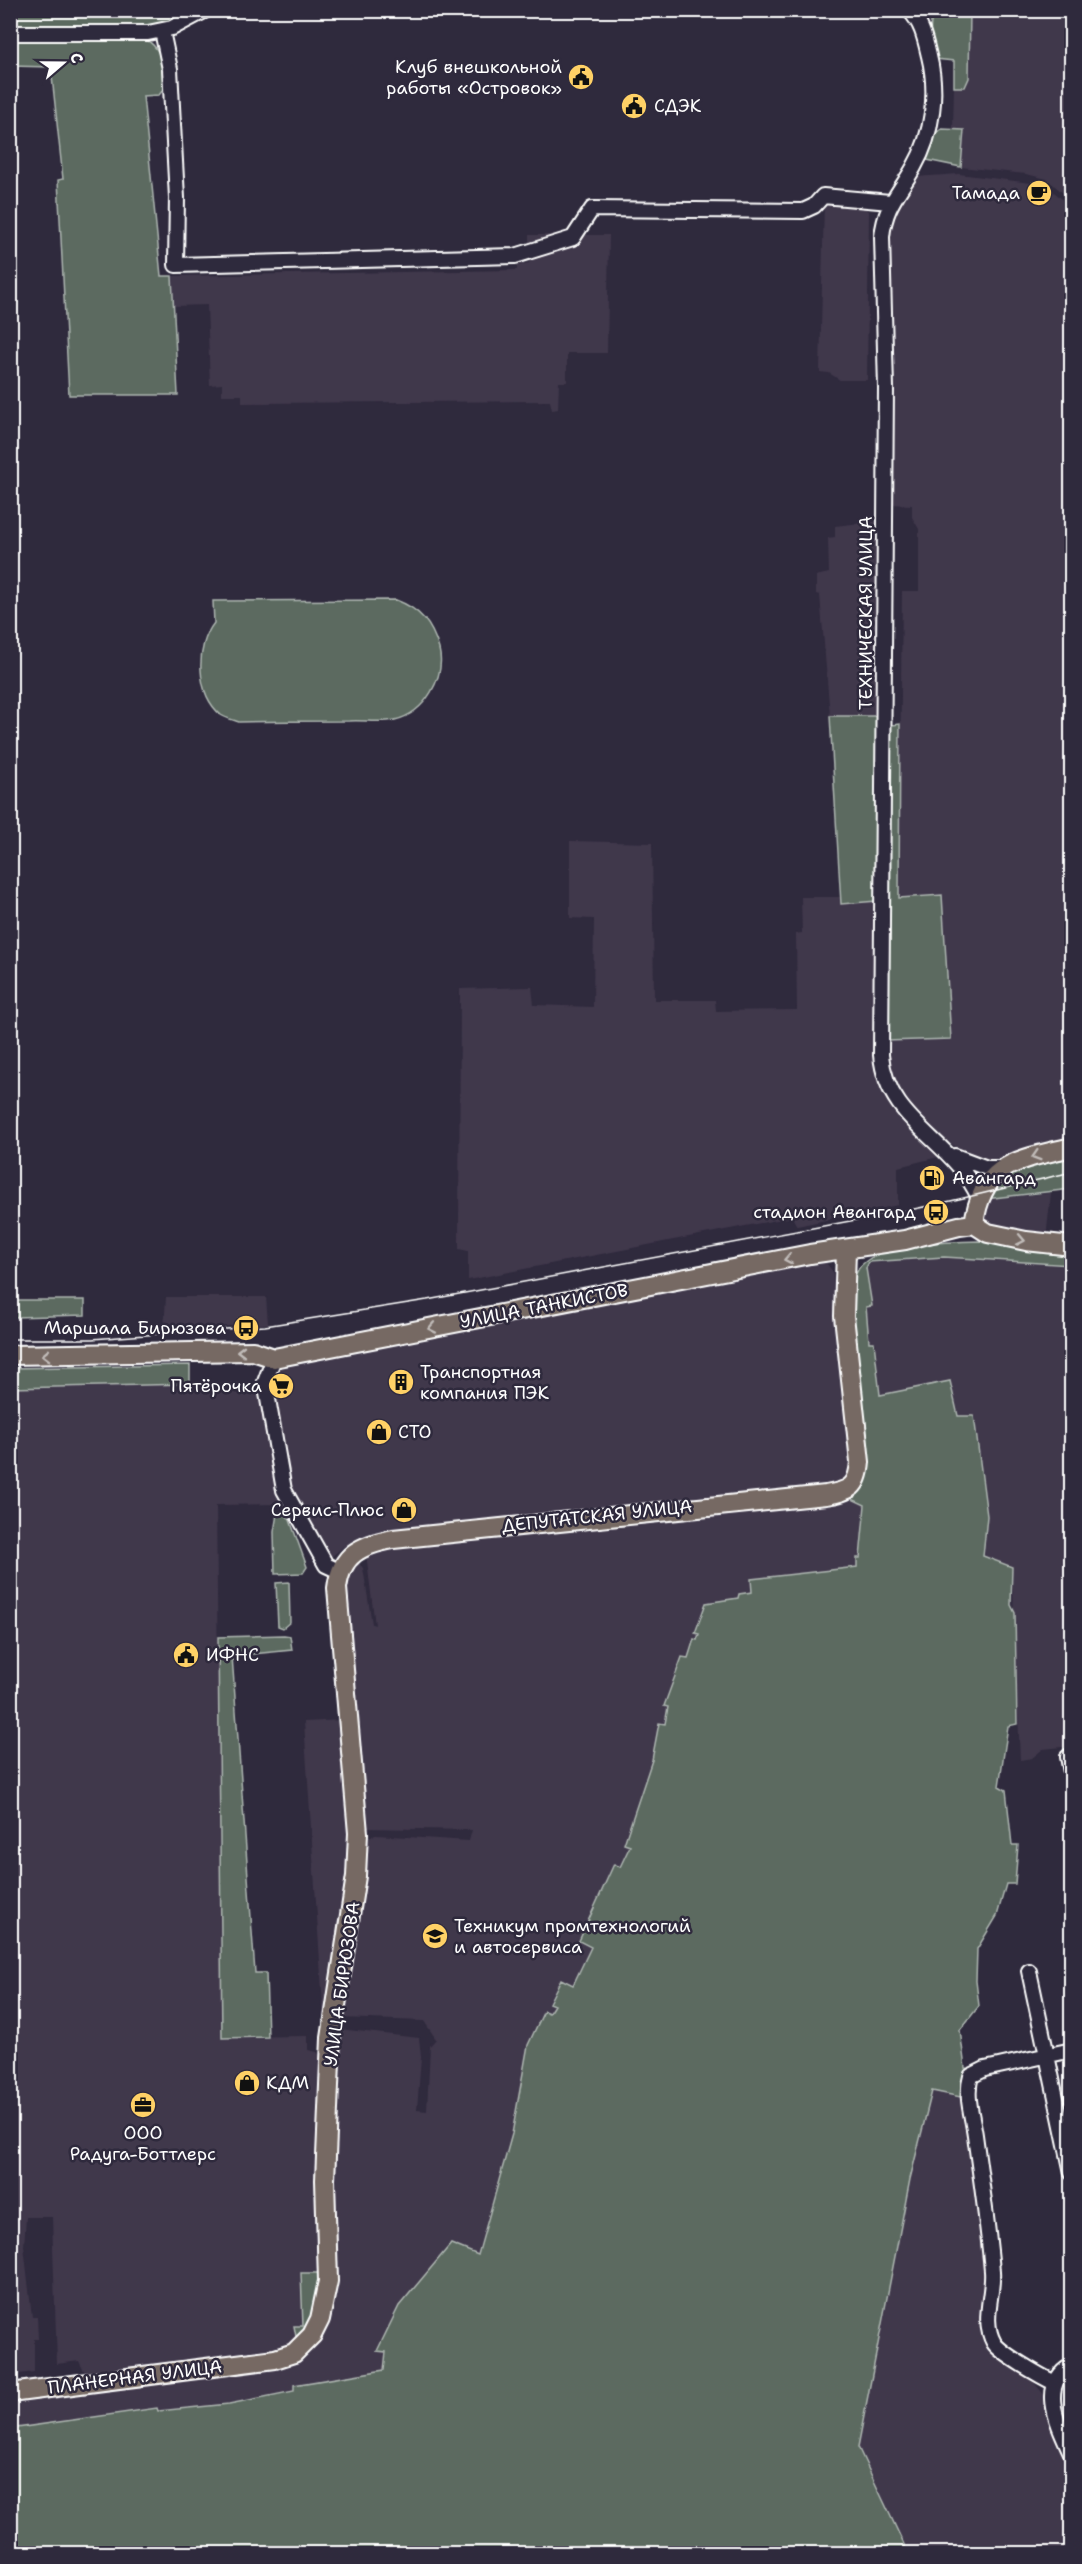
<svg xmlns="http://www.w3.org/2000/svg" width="1082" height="2564" font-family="'Shantell Sans',sans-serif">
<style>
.built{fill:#41384c}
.green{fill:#5b6b61;stroke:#adb5b0;stroke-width:1.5}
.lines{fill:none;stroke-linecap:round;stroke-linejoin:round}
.minor-casing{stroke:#fff;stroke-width:18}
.major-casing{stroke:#fff;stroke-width:22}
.minor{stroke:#2f2a3d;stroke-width:14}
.major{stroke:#766964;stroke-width:18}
.tram{stroke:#fff;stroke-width:1.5}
.oneway{stroke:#c1bcb9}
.labels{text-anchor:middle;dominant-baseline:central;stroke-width:5;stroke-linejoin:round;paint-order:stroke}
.poi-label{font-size:18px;fill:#fff;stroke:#2f2a3d;text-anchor:start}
.street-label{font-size:18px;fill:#fff;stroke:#2f2a3d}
</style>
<rect width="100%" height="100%" fill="#2f2a3d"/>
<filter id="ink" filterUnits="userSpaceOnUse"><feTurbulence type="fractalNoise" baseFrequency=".0167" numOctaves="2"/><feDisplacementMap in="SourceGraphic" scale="12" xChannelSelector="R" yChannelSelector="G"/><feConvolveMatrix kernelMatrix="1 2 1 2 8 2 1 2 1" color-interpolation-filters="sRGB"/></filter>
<g filter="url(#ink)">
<!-- built -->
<path class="built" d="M970,11H1071V200L1047,179L1026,174L961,167L964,130L953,129L954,87H965L969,78Z
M959,174L1046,185L1071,207V1142L1010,1159L992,1161L980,1160L969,1156L935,1133L909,1110L892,1086L886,1041L951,1039L941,895L899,898L902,591H919V529L912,517V505L890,504L889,222L899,200L916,177Z
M824,203L861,204L869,211L867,380H840L829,373L820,372Z
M529,235H609L607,353H567V382H559L558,409L552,410L550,401L242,403V395H222V384L210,385L207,305L173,306L172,276L517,270V265L529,263Z
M879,521L878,716L833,718L830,716L820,595L816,594V576L829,573L828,538L835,537V526Z
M570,841L652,843L654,1000H715L716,1011L797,1010L796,934L802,933L801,897H841L842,904L877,901L878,1075L889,1102L899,1115L942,1156L898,1167V1205L797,1226L792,1217L468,1280V1251L459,1249L460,989L532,987L534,1005L593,1007L594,919L570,918Z
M1051,1193L1046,1238L991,1224L986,1218L985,1199Z
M944,1257L1071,1265V1746L1043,1749L1032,1758L1020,1760L1012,1567L983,1556L987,1516L974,1416L958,1417L950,1381L880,1395L875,1342H869L866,1307L871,1306L866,1268L870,1263Z
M824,1260L833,1272L852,1467L847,1479L835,1486L374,1535L343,1547L331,1557L327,1556L292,1500L269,1389L273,1371L284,1363Z
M166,1297H266L268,1324L164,1329Z
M258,1382L280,1491V1504L216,1505L222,2037L308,2036V2050L317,2052L321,2057L318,2185L320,2273L304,2274L303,2326L297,2342L273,2353L92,2376L85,2373L79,2361L57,2364L52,2217H26L24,2246L32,2317H37L38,2339H34V2372L11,2375L10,1388Z
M849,1495L852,1499L865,1505L860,1558L857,1567L751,1579L753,1592L738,1598L706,1603L695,1633L699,1634L697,1640H694L688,1658L683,1657L664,1706L668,1707V1716L665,1724L659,1723L652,1760L624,1844L630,1845L620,1867L614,1865L579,1940L591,1947L572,1985L561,1980L550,2003L554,2004L549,2013L544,2011L528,2045L512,2134L477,2256L378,2351L386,2352L384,2370L295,2385L294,2391L228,2404L157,2411V2408L11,2429L10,2399L296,2357L331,2258L339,2029L419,2038L421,2057L417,2110L427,2111L430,2046L436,2039L424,2021L341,2018L362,1843L367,1837L376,1835L469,1841L472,1830L366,1828L342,1587L356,1560L363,1568L372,1624L375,1625L366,1553L373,1550Z
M343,1720L352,1847L331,2008L324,2021L304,1722Z
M932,2090L965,2098L990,2276L986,2326L1046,2397L1071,2465V2553H908L858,2447L910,2179Z"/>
<!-- green -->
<path class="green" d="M10,11H192L160,26L11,27Z
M932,11H970L969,78L965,87H954V61L935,59L930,34Z
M144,39C163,46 172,81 159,95L143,96L161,276H172L178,395H69L58,180L63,179L51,67L11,66V40Z
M942,129L964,130L961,167L927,160C924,148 932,134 942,129Z
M396,600C420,609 432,624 439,649C446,677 425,713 395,720C381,723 363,720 349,721C312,721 276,721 239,722C234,720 225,718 221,715C196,694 195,647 214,623L213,601Z
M830,716H878L877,901L841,904Z
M900,724L899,898L942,895L951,1039L886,1041L888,730L892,725Z
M1071,1155V1189L985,1199C996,1169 1043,1161 1071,1155Z
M980,1241L1071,1250V1265L944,1257L869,1262L866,1268L872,1306L866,1307L869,1342H874L880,1395L950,1381L958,1416H974L987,1516L983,1556L1012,1567L1011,1605L1015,1613L1017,1724L1008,1726L999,1786L1006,1790L1012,1845H1018L1015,1884H1006L997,1916L977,1949L976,1981L979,2006L960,2030L965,2068L975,2069L965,2098L932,2091L910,2179L858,2447L908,2553H11L10,2429L157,2408L158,2411L229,2404L294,2391V2385L384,2370L386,2352L377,2351L399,2306L451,2244L478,2255L512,2134L528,2045L544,2011L549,2013L554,2005L549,2003L561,1979L573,1985L591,1947L579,1941L614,1864L620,1867L630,1846L624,1844L652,1760L659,1723L665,1724L668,1707L664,1706L682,1657L688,1658L694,1639L697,1640L699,1634L695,1633L706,1603L738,1598L739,1594L752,1592L751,1579L857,1567V1558H860L865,1505L852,1499L849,1495L855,1490C853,1430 847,1363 850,1303C851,1289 853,1271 865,1262C889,1242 949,1242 980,1241Z
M17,1300H85V1315L15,1317Z
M190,1365V1384L11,1388V1368Z
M284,1512L290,1520L307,1567L303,1573L275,1574L274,1532L277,1514Z
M289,1582L290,1622L283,1628L278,1626L276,1583Z
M284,1635L290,1636L292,1650L232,1656L255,1973H266L268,2037L222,2038L218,1637Z
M301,2273H320L315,2319L297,2342L294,2326H303Z"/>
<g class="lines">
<!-- minor casing -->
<g class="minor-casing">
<path id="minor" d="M909,10C922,23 925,39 929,56C938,92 933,134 914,167C899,194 885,205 882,237L886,388L881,1055C887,1123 954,1140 979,1198
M162,31L170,69L177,198L176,265L515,256L573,238L592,209L803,211L814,206L823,196L890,202
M10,33H148L172,28L206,10
M955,1156L987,1168H1002
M274,1358L265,1382L284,1490L326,1565L339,1571
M1072,1754L1068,1757L1072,1777
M1029,1971L1072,2173
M1072,2365C1036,2385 1060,2428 1072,2455
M1055,2383C1042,2377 1000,2353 994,2343C981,2320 994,2294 992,2271C988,2225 981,2180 975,2135C972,2114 965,2096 971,2076L985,2069L1072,2050"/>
</g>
<!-- major casing -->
<g class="major-casing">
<path id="major" d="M974,1224C982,1162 1019,1160 1072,1147
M10,1355L253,1351L274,1358L810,1254L905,1240L959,1226L974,1224L988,1233L1026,1241L1072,1246
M10,2393L275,2359L294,2353L312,2335L320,2319L328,2281L325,2180L331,2038L356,1876L358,1833L337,1588C341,1554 361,1545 393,1539L826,1495C850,1491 858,1487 860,1462L844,1316L846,1250"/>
</g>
<!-- minor -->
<use href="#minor" class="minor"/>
<!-- major -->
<use href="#major" class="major"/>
<!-- tram -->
<path class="tram" d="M10,1339H92L265,1326L427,1300L904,1211C960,1200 1015,1185 1072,1172"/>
</g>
<!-- one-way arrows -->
<defs><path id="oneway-chevron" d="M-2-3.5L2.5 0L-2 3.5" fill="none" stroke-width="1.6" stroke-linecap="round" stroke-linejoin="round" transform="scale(1.5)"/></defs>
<g class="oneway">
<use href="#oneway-chevron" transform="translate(1036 1156) rotate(163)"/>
<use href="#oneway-chevron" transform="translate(1021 1240) rotate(11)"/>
<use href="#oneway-chevron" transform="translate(788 1259) rotate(169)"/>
<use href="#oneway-chevron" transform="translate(432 1328) rotate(169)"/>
<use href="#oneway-chevron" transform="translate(241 1351) rotate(-180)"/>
<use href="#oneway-chevron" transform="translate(46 1355) rotate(179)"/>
</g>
</g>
<!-- icons -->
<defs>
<g id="civic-disc" transform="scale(1.35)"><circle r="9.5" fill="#ffd166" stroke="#2f2a3d"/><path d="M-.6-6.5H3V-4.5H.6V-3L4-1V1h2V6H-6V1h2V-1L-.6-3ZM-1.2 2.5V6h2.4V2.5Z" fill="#111"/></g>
<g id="cafe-disc" transform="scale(1.35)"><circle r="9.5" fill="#ffd166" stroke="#2f2a3d"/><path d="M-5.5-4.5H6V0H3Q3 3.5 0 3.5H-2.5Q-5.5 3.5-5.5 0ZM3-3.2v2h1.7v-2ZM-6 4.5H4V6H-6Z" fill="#111"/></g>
<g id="fuel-disc" transform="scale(1.35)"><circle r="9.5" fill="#ffd166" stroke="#2f2a3d"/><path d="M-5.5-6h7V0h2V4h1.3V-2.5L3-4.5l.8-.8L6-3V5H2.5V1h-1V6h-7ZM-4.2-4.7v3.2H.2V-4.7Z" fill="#111"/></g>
<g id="bus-disc" transform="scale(1.35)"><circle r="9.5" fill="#ffd166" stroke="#2f2a3d"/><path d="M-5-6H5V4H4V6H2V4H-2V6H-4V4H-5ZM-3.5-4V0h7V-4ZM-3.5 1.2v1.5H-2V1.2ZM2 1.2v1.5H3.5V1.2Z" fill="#111"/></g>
<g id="building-disc" transform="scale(1.35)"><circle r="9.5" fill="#ffd166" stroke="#2f2a3d"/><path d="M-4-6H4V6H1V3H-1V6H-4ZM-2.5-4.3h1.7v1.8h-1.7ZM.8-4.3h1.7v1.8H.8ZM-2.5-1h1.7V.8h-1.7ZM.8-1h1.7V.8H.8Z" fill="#111"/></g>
<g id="supermarket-disc" transform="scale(1.35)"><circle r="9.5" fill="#ffd166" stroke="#2f2a3d"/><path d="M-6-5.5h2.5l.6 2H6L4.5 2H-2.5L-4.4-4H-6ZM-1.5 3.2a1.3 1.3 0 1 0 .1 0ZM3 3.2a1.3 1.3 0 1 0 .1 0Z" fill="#111"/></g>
<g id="shop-disc" transform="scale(1.35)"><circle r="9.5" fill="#ffd166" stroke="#2f2a3d"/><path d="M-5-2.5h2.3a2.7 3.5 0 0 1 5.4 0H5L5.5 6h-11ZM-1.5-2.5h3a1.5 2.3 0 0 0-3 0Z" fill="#111"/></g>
<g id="university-disc" transform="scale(1.35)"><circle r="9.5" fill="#ffd166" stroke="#2f2a3d"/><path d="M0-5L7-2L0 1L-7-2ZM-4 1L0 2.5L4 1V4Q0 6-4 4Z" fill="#111"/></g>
<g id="office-disc" transform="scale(1.35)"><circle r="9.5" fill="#ffd166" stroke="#2f2a3d"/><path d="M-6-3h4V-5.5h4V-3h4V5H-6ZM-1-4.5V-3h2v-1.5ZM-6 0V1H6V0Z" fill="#111"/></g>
</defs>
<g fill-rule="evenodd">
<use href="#civic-disc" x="581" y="77"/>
<use href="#civic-disc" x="634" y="106"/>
<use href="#cafe-disc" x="1039" y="193"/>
<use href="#fuel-disc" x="932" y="1178"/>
<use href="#bus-disc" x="936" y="1212"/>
<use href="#bus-disc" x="246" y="1328"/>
<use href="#building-disc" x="401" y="1382"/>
<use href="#supermarket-disc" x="281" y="1386"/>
<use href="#shop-disc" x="379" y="1432"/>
<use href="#shop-disc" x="404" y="1510"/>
<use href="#civic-disc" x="186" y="1655"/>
<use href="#university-disc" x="435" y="1936"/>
<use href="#shop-disc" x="247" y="2083"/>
<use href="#office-disc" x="143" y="2105"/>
</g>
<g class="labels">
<!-- poi labels -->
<g class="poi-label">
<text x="562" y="67" text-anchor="end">Клуб внешкольной<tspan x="562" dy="21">работы «Островок»</tspan></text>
<text x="654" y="106">СДЭК</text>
<text x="1020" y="193" text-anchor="end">Тамада</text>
<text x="952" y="1178">Авангард</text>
<text x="916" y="1212" text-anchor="end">стадион Авангард</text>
<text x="226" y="1328" text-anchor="end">Маршала Бирюзова</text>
<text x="420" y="1372">Транспортная<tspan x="420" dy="21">компания ПЭК</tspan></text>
<text x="262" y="1386" text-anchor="end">Пятёрочка</text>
<text x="398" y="1432">СТО</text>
<text x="384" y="1510" text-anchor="end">Сервис-Плюс</text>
<text x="206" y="1655">ИФНС</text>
<text x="454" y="1926">Техникум промтехнологий<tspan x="454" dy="21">и автосервиса</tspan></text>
<text x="266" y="2083">КДМ</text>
<text x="143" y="2133" text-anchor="middle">ООО<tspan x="143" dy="21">Радуга-Боттлерс</tspan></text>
</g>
<!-- street labels -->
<g class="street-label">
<text transform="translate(866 613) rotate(-90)">ТЕХНИЧЕСКАЯ УЛИЦА</text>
<text transform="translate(544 1306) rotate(-11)">УЛИЦА ТАНКИСТОВ</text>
<text transform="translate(597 1516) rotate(-6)">ДЕПУТАТСКАЯ УЛИЦА</text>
<text transform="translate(342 1984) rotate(-82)">УЛИЦА БИРЮЗОВА</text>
<text transform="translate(135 2377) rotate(-7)">ПЛАНЕРНАЯ УЛИЦА</text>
</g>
</g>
<!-- margin -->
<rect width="1082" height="2564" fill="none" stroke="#2f2a3d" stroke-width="36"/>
<rect x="18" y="18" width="1046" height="2528" fill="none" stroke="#fff" stroke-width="2" filter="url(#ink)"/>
<!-- north arrow -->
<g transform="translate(63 63) rotate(70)" stroke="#2f2a3d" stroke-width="4.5" paint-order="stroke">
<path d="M0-4.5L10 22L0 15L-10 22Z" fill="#ffffff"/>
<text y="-9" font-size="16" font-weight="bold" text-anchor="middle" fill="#ffffff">С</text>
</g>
</svg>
